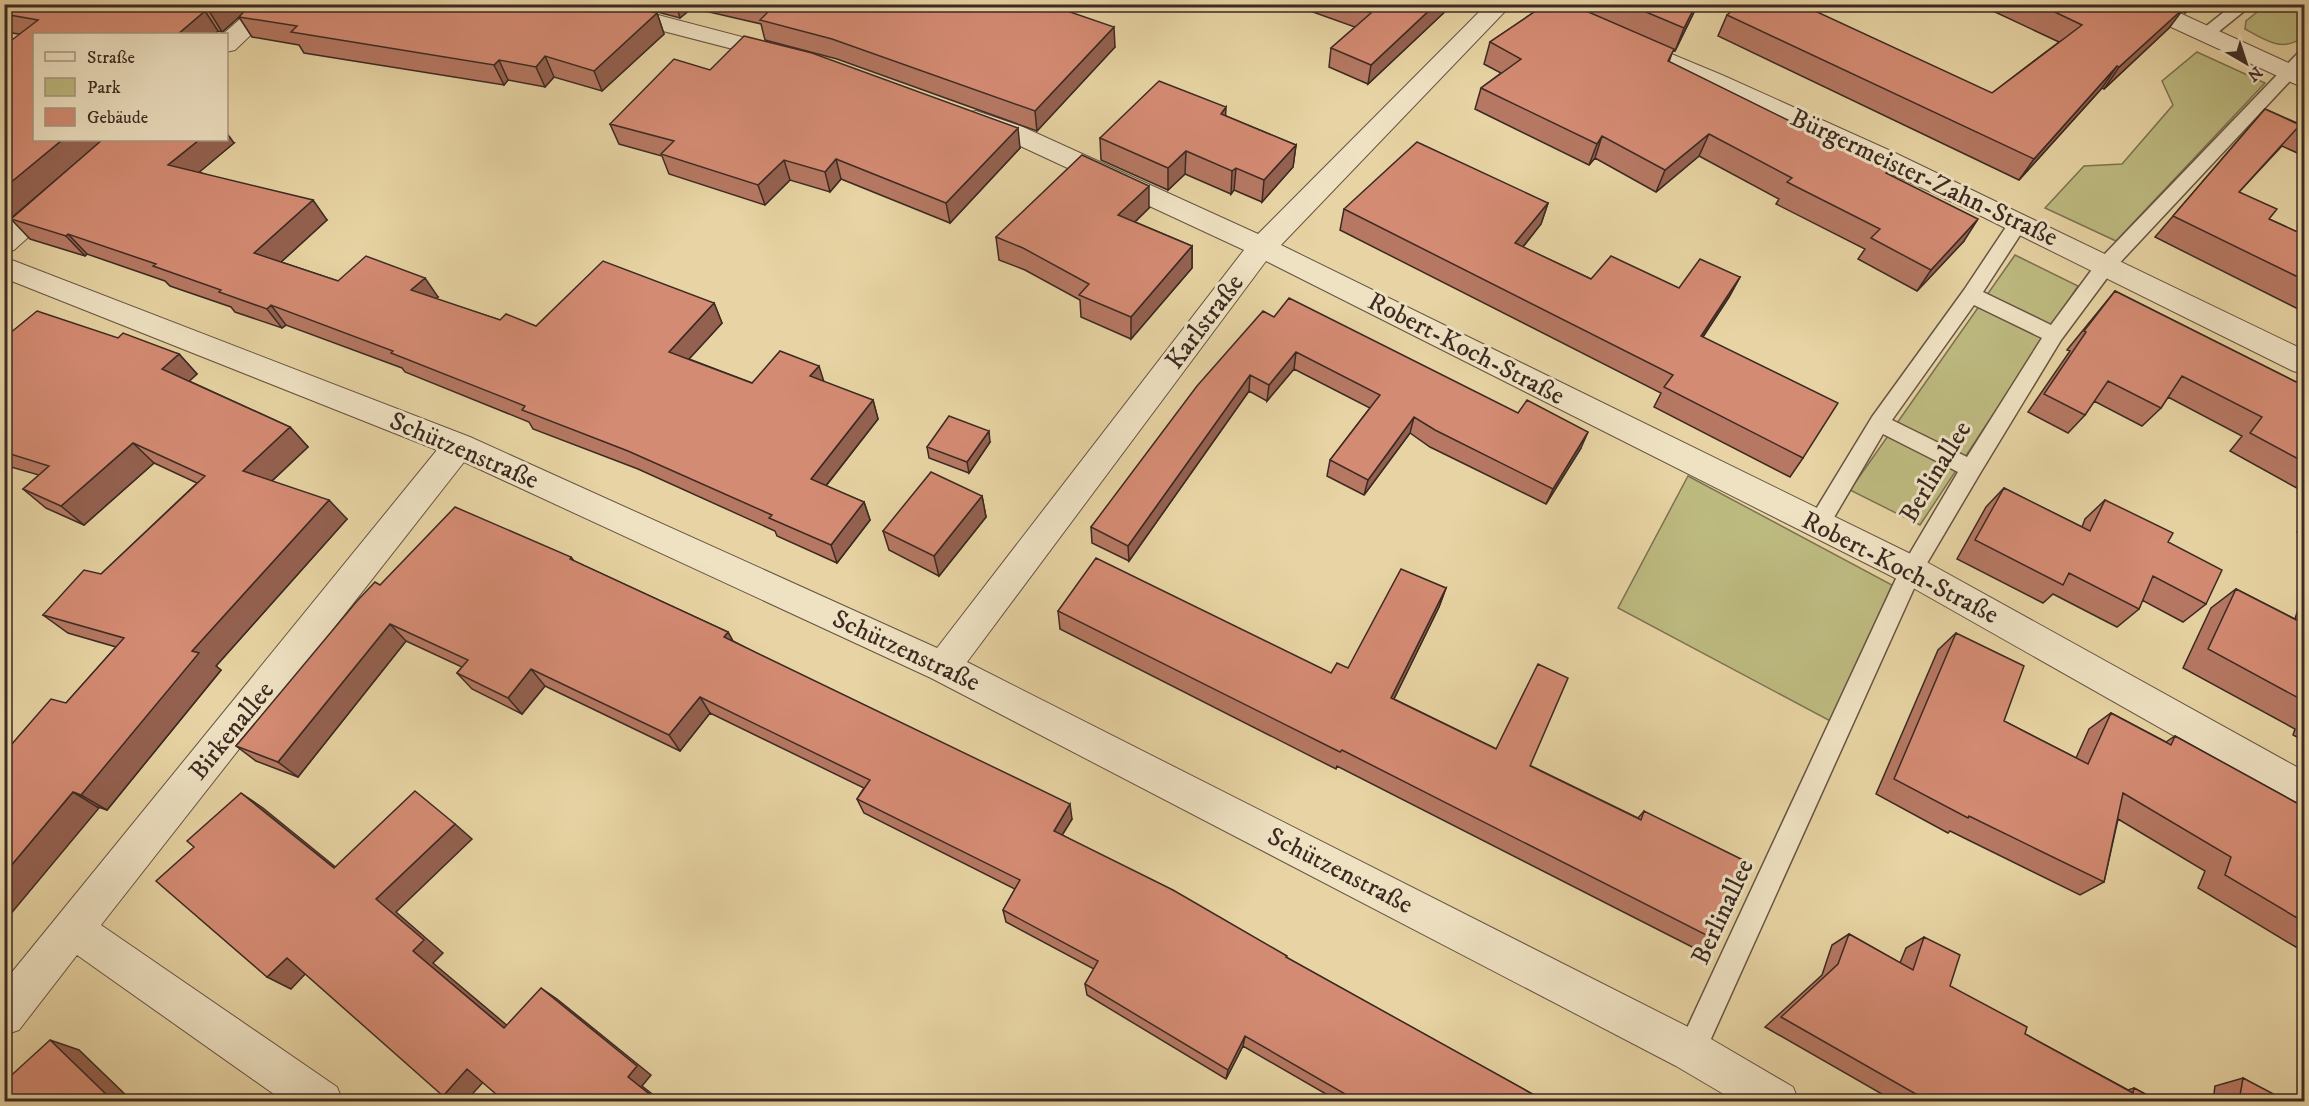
<svg xmlns="http://www.w3.org/2000/svg" width="2309" height="1106" font-family="'IM FELL DW Pica',serif">
<style>
.green{fill:#bdba80;stroke:#7c7252;stroke-width:1.5}
.lines{fill:none;stroke-linecap:round;stroke-linejoin:round}
.lane-casing{stroke:#675443;stroke-width:3}
.street-casing{stroke:#675443;stroke-width:2}
.lane{fill:#efe2c3;fill-rule:evenodd}
.street{fill:#efe2c3;fill-rule:evenodd}
.wall{fill:#b67863;stroke:#3c2a23;stroke-width:1.5}
.shaded-wall{fill:#946150;stroke:#3c2a23;stroke-width:1.5}
.building{fill:#d48b73;stroke:#3c2a23;stroke-width:1.5}
.labels{text-anchor:middle;dominant-baseline:central;stroke-width:6;stroke-linejoin:round;paint-order:stroke}
.street-label{font-size:26px;fill:#3c2a23;stroke:#efe2c3}
</style>
<rect width="100%" height="100%" fill="#e7d3a3"/>
<filter id="stains"><feTurbulence type="fractalNoise" baseFrequency=".00333" numOctaves="4"/><feColorMatrix values="0 0 0 0 .2 0 0 0 0 .09 0 0 0 0 .02 0 0 0 .5 -.17"/></filter>
<radialGradient id="worn" r=".72"><stop offset=".6" stop-color="#630" stop-opacity="0"/><stop offset="1" stop-color="#630" stop-opacity=".3"/></radialGradient>
<!-- green -->
<path class="green" d="M2267,4L2304,5V36C2284,53 2266,41 2245,29L2246,21Z
M2197,52L2265,83L2116,241L2045,208L2084,166L2122,164L2173,105L2162,81Z
M2015,255L2078,286L1920,525L1850,490Z
M1688,476L1892,585L1834,723L1618,608Z"/>
<g class="lines">
<!-- lane casing -->
<g class="lane-casing">
<path id="lane" d="M2234,4H2253L2212,37H2200L2198,34L2200,31Z
M2304,52V66L2113,270L2061,340L1979,475L1920,575L1701,1061L1691,1065L1681,1061L1677,1051L1681,1041L1900,570L1958,472L1883,434L1826,531L1818,534L1810,531L1807,525L1810,519L1872,417L1964,290L2012,218L2019,217L2026,218L2028,223L1983,292L2051,325L2099,260L2298,53ZM1974,305L2042,338L1967,457L1892,420Z"/>
</g>
<!-- street casing -->
<g class="street-casing">
<path id="street" d="M257,4H283L235,50L226,52V34H223Z
M575,4H616L788,49L791,54L788,59L779,61L578,9Z
M1487,4H1512L1281,245L1923,560L2304,771V807L2291,802L1899,580L1266,261L967,662L1706,1036L1793,1087L1799,1102H1737L1676,1066L931,678L464,462L101,925L337,1087L343,1102H285L77,955L19,1030L4,1035V982L437,450L4,278V257L470,437L937,648L1244,250L1005,139L967,125L963,119L967,113L976,111L1023,127L1258,234Z
M1527,4C1547,4 1583,5 1596,24L1592,29C1573,34 1548,17 1530,9Z
M2129,4H2160L2304,70V87L2295,84L2132,9Z
M1628,36L1722,75L1893,152L2304,350V374L2293,371L1959,205L1619,48L1616,43L1619,38Z
M106,140H134L130,146L14,250L4,252V227Z"/>
</g>
<!-- lane -->
<use href="#lane" class="lane"/>
<!-- street -->
<use href="#street" class="street"/>
</g>
<!-- wall -->
<path class="wall" d="M4,4L657,13L664,34L602,91L554,77L545,87L508,80L504,85L304,53L299,45L252,37L239,17L222,32L218,31L34,140L234,143L199,172L327,220L281,262L338,281L438,297L436,299L500,320L536,326L714,303L722,323L689,359L752,383L824,382L873,400L878,419L826,486L864,502L870,520L837,563L777,536L775,531L638,469L533,429L529,422L405,372L402,368L286,325L282,328L235,312L231,307L170,286L165,281L87,254L85,256L30,239L11,219L46,188L4,224L19,34L4,32Z
M627,4H1047L1115,47L1037,131L837,59L765,40L761,24L692,8L680,18Z
M1296,4H1451V6L1368,84L1329,67L1331,48L1355,27L1296,6Z
M1546,4H1698L1675,51L1673,50L1669,62L1889,170L1887,174L1964,241L1917,291L1858,259L1865,249L1776,204L1779,199L1699,156L1656,192L1595,158L1589,165L1475,109L1481,88L1501,73L1484,64L1490,42Z
M1978,4H2195L2185,13L2181,11L2169,28L2104,89L2102,88L2019,180L1718,36L1727,15L1992,93L2059,42Z
M710,70L1020,148L950,223L841,179L830,192L790,180L765,205L669,174L662,156L619,144L610,124Z
M2265,109L2297,123L2304,116V156L2282,146L2239,192L2269,219L2304,235V312L2155,237Z
M1226,116L1296,145L1293,167L1262,202L1234,190L1231,194L1185,174L1168,190L1101,160L1100,138Z
M1548,203L1541,224L1523,247L1591,279L1679,288L1740,277L1729,297L1703,337L1803,458L1790,477L1654,407L1661,393L1340,230L1344,209Z
M1149,208L1135,222L1192,246V268L1131,339L1081,317L1080,300L1025,270L999,260L996,237Z
M2115,291L2304,386V492L2230,451L2242,436L2168,397L2161,408L2142,426L2094,401L2085,415L2068,433L2028,412L2070,351L2067,350Z
M1274,317L1581,448L1546,504L1430,447L1410,433L1364,495L1327,476L1330,460L1370,408L1294,369L1267,401L1249,391L1129,561L1092,543L1091,527Z
M4,338H118L179,354L197,374L189,381L290,427L308,447L272,481L347,519L216,666L221,670L107,810L8,776L4,774V753L66,703L116,647L68,633L43,615L101,574L197,483L154,463L84,525L46,508L23,489L39,475L4,465Z
M990,442L969,473L929,458L927,447Z
M2004,488L2082,527L2085,519L2105,500L2168,542L2206,604L2183,622L2142,600L2139,609L2117,627L2053,594L2043,603L1957,559L1986,507Z
M982,496L986,517L939,576L889,550L883,531Z
M2304,520V536L2297,532Z
M571,557L574,561L728,632L733,641L1072,819L1062,835L1287,958L1545,1101H1338L1243,1046L1226,1079L1087,995L1085,984L1094,969L1006,922L1003,910L1015,889L864,813L857,799L864,788L710,713L680,751L545,686L522,714L472,689L457,673L462,667L406,641L298,777L256,761L236,746L380,585Z
M1446,588L1439,607L1394,699L1638,818L1644,811L1718,941L1704,953L1337,766L1336,769L1060,629L1058,611L1331,673L1348,668Z
M2236,589L2295,619L2304,590V741L2293,735L2295,729L2183,668L2211,608Z
M1956,633L2004,721L2076,758L2089,729L2111,713L2166,742L2175,736L2304,807V952L2198,888L2205,871L2118,819L2104,882L2080,895L1950,831L1948,833L1876,794L1938,650Z
M1849,934L1900,963L1906,948L1924,937L1950,986L2025,1034L2128,1090L2134,1088L2158,1101H1894L1765,1027L1822,975L1832,945Z
M2243,1078L2281,1101H2213L2215,1086Z"/>
<!-- shaded-wall -->
<path class="shaded-wall" d="M217,4H254L222,32L209,11Z
M676,4H691L692,8L680,18Z
M1436,4H1451V6L1368,84L1371,65Z
M1696,4H1698L1675,51L1684,28Z
M2192,4H2195L2185,13Z
M2185,7L2169,28L2104,89L2119,67Z
M205,11L218,31L215,34H178Z
M657,13L664,34L602,91L594,71Z
M1114,27L1115,47L1037,131L1035,111Z
M545,56L554,77L545,87L536,67Z
M499,60L508,80L504,85L494,65Z
M2117,66L2102,88L2019,180L2034,159Z
M1226,107L1225,130L1221,114Z
M1018,128L1020,148L950,223L946,203Z
M226,132L234,143L184,185L168,165L199,140H226Z
M1709,134L1699,156L1656,192L1665,170Z
M1602,136L1595,158L1589,165L1597,144Z
M62,140H103L4,224V188Z
M1296,145L1293,167L1262,202L1264,180Z
M1186,151L1185,174L1168,190V168Z
M836,159L841,179L830,192L825,172Z
M784,160L790,180L765,205L758,185Z
M1236,168L1234,190L1231,194L1232,171Z
M1149,186V208L1119,237L1118,215Z
M313,200L327,220L269,273L254,253Z
M1548,203L1541,224L1509,264L1515,243Z
M1978,219L1964,241L1917,291L1931,270Z
M68,234L87,254L85,256L66,236Z
M1192,246V268L1131,339V317Z
M1740,277L1729,297L1690,356L1701,336Z
M425,278L438,297L424,310L411,290Z
M714,303L722,323L678,371L669,352Z
M271,305L286,325L282,328L267,309Z
M1296,352L1294,369L1267,401L1269,385Z
M179,354L197,374L181,389L162,369Z
M819,366L825,385L810,376Z
M1250,375L1249,391L1129,561L1128,546Z
M873,400L878,419L817,497L811,479Z
M1414,417L1410,433L1364,495L1368,480Z
M290,427L308,447L261,491L243,471Z
M989,431L990,442L969,473L967,462Z
M1588,432L1581,448L1546,504L1553,489Z
M133,443L154,463L84,525L61,506Z
M982,496L986,517L939,576L934,556Z
M329,500L347,519L216,666L221,670L107,810L81,795L192,651Z
M864,502L870,520L837,563L831,545Z
M1446,588L1439,607L1386,715L1391,698Z
M390,624L406,641L298,777L278,762Z
M728,632L737,649L724,637Z
M531,669L545,686L522,714L508,698Z
M700,697L710,713L680,751L669,735Z
M73,792L99,808L4,922V874Z
M241,793L263,808L354,882L334,868Z
M1070,804L1072,819L1056,845L1054,831Z
M455,824L472,839L396,912L443,953L433,963L522,1038L504,1028L413,951L376,899Z
M287,958L309,970L291,989L267,977Z
M541,988L557,999L651,1075L642,1086L661,1101H658L628,1077Z
M1245,1036L1243,1046L1226,1079L1228,1070Z
M50,1040L79,1050L132,1101H113Z
M467,1069L486,1079L466,1101H455L443,1096Z"/>
<!-- building -->
<path class="building" d="M4,4H217L209,11H205L178,34H34V140H62L4,188V46L38,20L4,14Z
M251,4H622L657,13L594,71L545,56L536,67L499,60L494,65L291,32L297,26L239,17Z
M757,4H1047L1114,27L1035,111L832,39L760,20L772,8Z
M1347,4H1436L1371,65L1331,48L1371,13Z
M1546,4H1570L1674,49L1668,61L1889,170L1886,173L1978,219L1931,270L1871,238L1880,229L1787,182L1792,178L1709,134L1665,170L1602,136L1597,144L1481,88L1521,59L1490,42Z
M1627,4H1696L1684,28Z
M1739,4H1800L1992,93L2082,25L2038,4H2179L2185,7L2119,67L2117,66L2034,159L1727,15Z
M744,36L812,53L1018,128L946,203L836,159L825,172L784,160L758,185L661,154L674,141L610,124L674,59L710,70Z
M1159,81L1226,107L1221,114L1296,145L1264,180L1236,168L1232,171L1186,151L1168,168L1100,138Z
M2265,109L2300,125L2239,192L2277,209L2269,219L2304,235V280L2173,216Z
M102,140H199L168,165L313,200L254,253L338,281L366,256L425,278L411,290L500,320L506,314L536,326L603,261L714,303L669,352L752,383L780,351L819,366L810,376L873,400L811,479L864,502L831,545L769,518L772,515L628,451L522,410L525,406L391,353L393,351L271,305L267,309L219,292L221,290L153,266L156,264L68,234L66,236L11,219Z
M1417,142L1548,203L1515,243L1591,279L1611,256L1679,288L1700,259L1740,277L1701,336L1838,403L1803,458L1664,387L1673,375L1344,209Z
M1082,155L1149,186L1118,215L1192,246L1131,317L1079,295L1089,284L1023,248L996,237Z
M2115,291L2304,386V462L2250,433L2262,417L2182,376L2161,408L2108,381L2085,415L2044,394L2086,332L2084,331Z
M1289,298L1518,413L1527,400L1588,432L1553,489L1435,430L1414,417L1368,480L1330,460L1380,395L1296,352L1269,385L1250,375L1128,546L1091,527L1197,386L1263,311L1274,317Z
M37,311L118,338L123,333L179,354L162,369L290,427L243,471L329,500L192,651L199,653L81,795L73,792L4,874V780L11,773L4,771V753L51,699L66,703L124,638L43,615L84,570L101,574L205,476L133,443L61,506L23,489L49,466L4,452V338Z
M949,416L989,431L967,462L927,447Z
M931,472L982,496L934,556L883,531Z
M2004,488L2090,531L2105,500L2173,533L2168,542L2222,570L2206,604L2153,576L2139,609L2069,573L2063,585L1975,540Z
M455,507L571,557L570,559L728,632L724,637L1070,804L1054,831L1173,890L1287,956L1286,957L1545,1101H1357L1245,1036L1228,1070L1085,984L1098,961L1003,910L1020,880L857,799L870,780L700,697L669,735L531,669L508,698L457,673L468,660L390,624L278,762L236,746L357,601L375,582L380,585Z
M1096,558L1331,673L1337,663L1348,668L1401,569L1446,588L1391,698L1496,749L1538,664L1568,678L1530,766L1641,820L1644,811L1745,861L1718,941L1342,750L1340,752L1058,611Z
M2236,589L2304,624V701L2208,649Z
M1956,633L2024,666L2004,721L2088,764L2111,713L2171,745L2175,736L2304,807V922L2225,875L2231,857L2123,793L2104,882L1969,816L1968,818L1894,779Z
M415,791L455,824L376,899L424,940L413,951L504,1028L541,988L637,1066L628,1077L658,1101H504L467,1069L443,1096L287,958L267,977L156,881L194,847L187,841L241,793L334,868Z
M1849,934L1913,970L1924,937L1960,955L1950,986L2027,1027L2025,1034L2133,1093L2134,1088L2158,1101H1928L1781,1017L1838,964Z
M50,1040L113,1101H4V1082Z
M2243,1078L2281,1098V1101H2239Z"/>
<g class="labels">
<!-- street labels -->
<g class="street-label">
<text transform="translate(1924 178) rotate(25)">Bürgermeister-Zahn-Straße</text>
<text transform="translate(1205 322) rotate(-53)">Karlstraße</text>
<text transform="translate(1466 349) rotate(27)">Robert-Koch-Straße</text>
<text transform="translate(464 451) rotate(23)">Schützenstraße</text>
<text transform="translate(1936 472) rotate(-59)">Berlinallee</text>
<text transform="translate(1900 568) rotate(27)">Robert-Koch-Straße</text>
<text transform="translate(906 651) rotate(25)">Schützenstraße</text>
<text transform="translate(232 731) rotate(-51)">Birkenallee</text>
<text transform="translate(1340 871) rotate(27)">Schützenstraße</text>
<text transform="translate(1723 912) rotate(-65)">Berlinallee</text>
</g>
</g>
<!-- margin -->
<rect width="2309" height="1106" fill="none" stroke="#e7d3a3" stroke-width="24"/>
<rect x="6" y="6" width="2297" height="1094" fill="none" stroke="#3c2a23" stroke-width="3"/>
<rect x="12" y="12" width="2285" height="1082" fill="none" stroke="#3c2a23" stroke-width="1.5"/>
<!-- legend -->
<rect x="33" y="33" width="195" height="108" fill="#efe2c3" stroke="#a79883" stroke-width="1.5"/>
<rect x="45" y="52" width="30" height="9" fill="#efe2c3" stroke="#a79883" stroke-width="1.5"/>
<text x="87" y="63" font-size="18" fill="#3c2a23">Straße</text>
<rect x="45" y="78" width="30" height="18" fill="#bdba80" stroke="#a79883" stroke-width="1.5"/>
<text x="87" y="93" font-size="18" fill="#3c2a23">Park</text>
<rect x="45" y="108" width="30" height="18" fill="#d48b73" stroke="#a79883" stroke-width="1.5"/>
<text x="87" y="123" font-size="18" fill="#3c2a23">Gebäude</text>
<!-- north arrow -->
<g transform="translate(2246 63) rotate(141)" stroke="#efe2c3" stroke-width="4.5" paint-order="stroke">
<path d="M0-4.5L10 22L0 15L-10 22Z" fill="#3c2a23"/>
<text y="-9" font-size="16" font-weight="bold" text-anchor="middle" fill="#3c2a23">N</text>
</g>
<rect width="100%" height="100%" filter="url(#stains)"/>
<rect width="100%" height="100%" fill="url(#worn)"/>
</svg>
